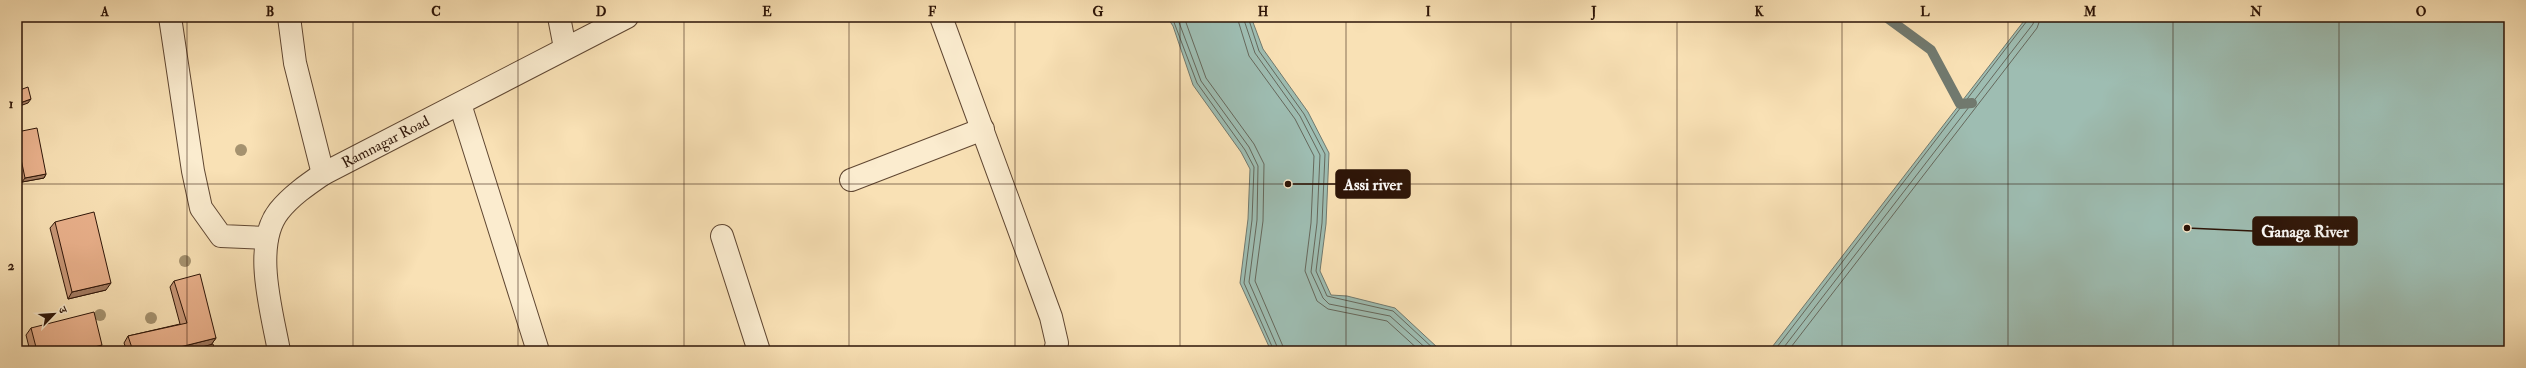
<svg xmlns="http://www.w3.org/2000/svg" width="2526" height="368" font-family="'IM FELL Double Pica','Noto Serif Devanagari',serif">
<style>
.water{fill:#9ebdb2;stroke:#71796e}
.lines{fill:none;stroke-linecap:round;stroke-linejoin:round}
.shore{stroke:#66685c;stroke-width:1}
.stream{stroke:#71796e;stroke-width:10}
.street-casing{stroke:#604732;stroke-width:24}
.street{stroke:#fbeccf;stroke-width:22}
.tree{fill:#a5926f}
.wall{fill:#c99878;stroke:#2d1407}
.shaded-wall{fill:#a47c62;stroke:#2d1407}
.building{fill:#eab18c;stroke:#2d1407}
.grid{fill:none;stroke:#2d1407;stroke-width:1;stroke-opacity:0.55}
.labels{text-anchor:middle;dominant-baseline:central;stroke-width:3;stroke-linejoin:round;paint-order:stroke}
.street-label{font-size:15px;fill:#2d1407;stroke:#fbeccf}
.leader{fill:none;stroke:#2d1407;stroke-width:1.5}
.callout-dot{fill:#2d1407;stroke:#fbeccf;stroke-width:1.5}
.callout{fill:#2d1407;stroke:#2d1407;stroke-width:1.5}
.callout-label{font-size:16px;text-anchor:middle;font-weight:bold;fill:#fff}
.neatline{fill:none;stroke:#2d1407;stroke-width:1.5}
.grid-label{font-size:13px;text-anchor:middle;font-weight:bold;fill:#2d1407}
</style>
<rect width="100%" height="100%" fill="#f9e1b5"/>
<filter id="stains"><feTurbulence type="fractalNoise" baseFrequency=".005" numOctaves="4"/><feColorMatrix values="0 0 0 0 .2 0 0 0 0 .09 0 0 0 0 .02 0 0 0 .5 -.17"/></filter>
<radialGradient id="worn" r=".72"><stop offset=".6" stop-color="#630" stop-opacity="0"/><stop offset="1" stop-color="#630" stop-opacity=".3"/></radialGradient>
<!-- water -->
<path class="water" d="M1167,17H1251L1263,49L1308,112L1329,153L1326,224L1320,271L1331,295L1347,296L1395,308L1438,348L1470,351H1271L1240,283L1248,219L1250,169L1241,152L1193,85L1173,26Z
M2027,17H2509V351H1769Z"/>
<g class="lines">
<!-- shore -->
<path class="shore" d="M1172,17L1197,83L1245,150L1254,167L1252,220L1244,283L1274,351
M1177,17L1201,81L1249,147L1258,166L1257,220L1249,282L1279,351
M1184,17L1206,78L1254,144L1264,164L1263,221L1255,281L1285,351
M1237,17L1249,56L1295,119L1314,156L1311,223L1305,271L1317,301L1328,309L1387,321L1420,351
M1243,17L1255,53L1300,116L1320,155L1317,223L1311,272L1323,298L1329,304L1390,316L1429,351
M1248,17L1259,51L1304,114L1325,154L1322,223L1316,271L1327,296L1393,311L1436,351
M1774,351L2030,17
M1781,351L2033,24L2035,17
M1788,351L2037,28L2041,17"/>
<!-- stream -->
<path class="stream" d="M1886,17L1931,50L1960,104L1972,103"/>
<!-- street casing -->
<g class="street-casing">
<g id="street">
<path d="M170,17L193,171L201,208L221,236L267,238"/>
<path d="M289,17L295,63L323,174"/>
<path d="M559,17L565,48"/>
<path d="M941,17L1051,317L1057,343L1055,351"/>
<path d="M460,104L538,351"/>
<path d="M851,180L983,129"/>
<path d="M722,236L759,351"/>
<path id="s1" d="M279,351C272,312 252,245 279,211C291,196 307,185 323,174L627,17"/>
</g>
</g>
<!-- street -->
<use href="#street" class="street"/>
</g>
<!-- trees -->
<g class="tree">
<circle cx="241" cy="150" r="6"/>
<circle cx="185" cy="261" r="6"/>
<circle cx="100" cy="315" r="6"/>
<circle cx="151" cy="318" r="6"/>
</g>
<!-- wall -->
<path class="wall" d="M17,132L46,174L44,178L22,182L17,157Z
M55,222L106,290L68,299L50,228Z
M174,281L216,338L211,345L186,351H127L124,343L128,336L180,324L170,287Z
M31,328L98,351H30L26,335Z"/>
<!-- shaded-wall -->
<path class="shaded-wall" d="M31,99L28,103L17,107V104Z
M46,174L44,178L22,182L25,178Z
M111,283L106,290L68,299L72,292Z
M216,338L211,345L186,351H164Z
M102,345L98,351H79Z"/>
<!-- building -->
<path class="building" d="M28,87L31,99L17,104V91Z
M37,128L46,174L25,178L17,140V132Z
M94,212L111,283L72,292L55,222Z
M200,274L216,338L164,351H133L128,336L187,323L174,281Z
M94,312L102,345L79,351H37L31,328Z
M213,344L215,351H187Z"/>
<!-- grid -->
<path class="grid" d="M187,17V351M353,17V351M518,17V351M684,17V351M849,17V351M1015,17V351M1180,17V351M1346,17V351M1511,17V351M1677,17V351M1842,17V351M2008,17V351M2173,17V351M2339,17V351M17,184H2509"/>
<g class="labels">
<!-- street labels -->
<g class="street-label">
<text stroke="none"><textPath href="#s1" startOffset="272">Ramnagar Road</textPath></text>
</g>
</g>
<!-- callouts -->
<path class="leader" d="M1288 184L1336 184M2187 228L2253 231"/>
<g class="callout-dot">
<circle cx="1288" cy="184" r="4"/>
<circle cx="2187" cy="228" r="4"/>
</g>
<g class="callout">
<rect x="1336" y="170" width="74" height="28" rx="4"/>
<rect x="2253" y="217" width="104" height="28" rx="4"/>
</g>
<g class="callout-label">
<text x="1373" y="190">Assi river</text>
<text x="2305" y="237">Ganaga River</text>
</g>
<!-- margin -->
<rect width="2526" height="368" fill="none" stroke="#f9e1b5" stroke-width="44"/>
<!-- north arrow -->
<g transform="translate(54 314) rotate(65)" stroke="#fbeccf" stroke-width="3" paint-order="stroke">
<path d="M0-3L7 15L0 10L-7 15Z" fill="#2d1407"/>
<text y="-6" font-size="11" font-weight="bold" text-anchor="middle" fill="#2d1407">उ</text>
</g>
<rect x="22" y="22" width="2482" height="324" class="neatline"/>
<g class="grid-label">
<text x="105" y="16">A</text>
<text x="270" y="16">B</text>
<text x="436" y="16">C</text>
<text x="601" y="16">D</text>
<text x="767" y="16">E</text>
<text x="932" y="16">F</text>
<text x="1098" y="16">G</text>
<text x="1263" y="16">H</text>
<text x="1428" y="16">I</text>
<text x="1594" y="16">J</text>
<text x="1759" y="16">K</text>
<text x="1925" y="16">L</text>
<text x="2090" y="16">M</text>
<text x="2256" y="16">N</text>
<text x="2421" y="16">O</text>
<text x="11" y="108">1</text>
<text x="11" y="270">2</text>
</g>
<rect width="100%" height="100%" filter="url(#stains)"/>
<rect width="100%" height="100%" fill="url(#worn)"/>
</svg>
